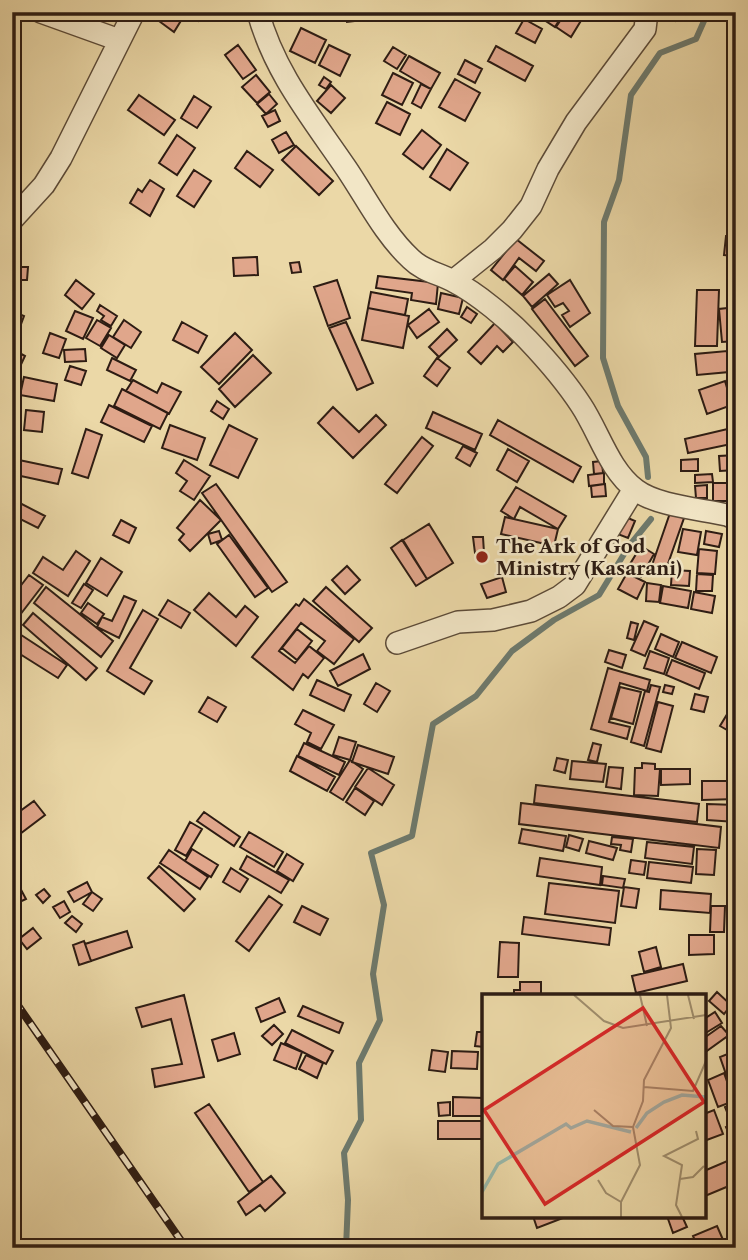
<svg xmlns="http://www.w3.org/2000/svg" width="748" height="1260" font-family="'Libre Caslon Text',serif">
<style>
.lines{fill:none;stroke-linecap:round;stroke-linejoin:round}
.stream{stroke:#6d7a6e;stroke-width:6}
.building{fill:#e0a68b;stroke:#2d1c13;stroke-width:2}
.minor-casing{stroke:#5c4b38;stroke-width:24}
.minor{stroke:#f2e6c6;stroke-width:21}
.rail-casing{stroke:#2d1c13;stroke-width:8}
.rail{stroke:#f2e6c6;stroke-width:5;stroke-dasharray:16;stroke-linecap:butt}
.poi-dot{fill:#8f2418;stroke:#f2e6c6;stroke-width:2.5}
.labels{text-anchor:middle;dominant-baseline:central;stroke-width:5;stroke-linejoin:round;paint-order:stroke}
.poi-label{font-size:19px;font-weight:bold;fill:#2d1c13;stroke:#f2e6c6;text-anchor:start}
.inset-river{fill:none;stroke:#98b9ab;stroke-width:3.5}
.inset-road{fill:none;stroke:#9f8d6c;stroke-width:2}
.view{fill:#d62828;fill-opacity:0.15;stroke:#d62828;stroke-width:3.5}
.inset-edge{fill:none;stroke:#2d1c13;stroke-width:3.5}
</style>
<rect width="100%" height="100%" fill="#ebd8a7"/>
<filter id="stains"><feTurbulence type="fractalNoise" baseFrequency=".00286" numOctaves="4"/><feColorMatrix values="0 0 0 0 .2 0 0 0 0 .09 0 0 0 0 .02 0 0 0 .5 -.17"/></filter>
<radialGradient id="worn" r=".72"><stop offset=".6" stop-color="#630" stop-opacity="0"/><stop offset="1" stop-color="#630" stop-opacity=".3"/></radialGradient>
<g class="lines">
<!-- stream -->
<path class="stream" d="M648,477L646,457L618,406L603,358L604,222L619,180L631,95L660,53L696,39L708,12
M346,1248L348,1200L344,1153L361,1120L359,1063L380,1020L373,974L384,905L371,853L412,836L433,724L476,696L512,651L554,620L599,595L629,546L651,519"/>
</g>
<!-- building -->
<path class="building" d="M12,12H23L19,27L12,25Z
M172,12L182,19L174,32L148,13Z
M177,12H202L198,21Z
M346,12H371V19L347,22Z
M532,12H561L563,14L555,27Z
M566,12H572L582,19L571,37L556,27Z
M661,12H681L675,21Z
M524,19L542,29L535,43L516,33Z
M301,28L326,40L315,63L290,51Z
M238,45L256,70L243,79L225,55Z
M329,45L350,55L340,76L319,65Z
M496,46L533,66L525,81L488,61Z
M393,47L406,55L397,69L384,61Z
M409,56L440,73L431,89L400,71Z
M465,60L482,69L475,83L458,74Z
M393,73L413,83L402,105L382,95Z
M256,75L270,92L257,103L242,87Z
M324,77L331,82L326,89L319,85Z
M455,79L480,93L465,121L439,107Z
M421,84L431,89L421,108L412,103Z
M331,85L345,98L331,113L317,101Z
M269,94L277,104L266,114L257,104Z
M139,95L175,120L164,135L128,110Z
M194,96L211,107L197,128L181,118Z
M387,102L410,114L400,135L376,123Z
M275,110L280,121L268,127L262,116Z
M422,130L441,145L423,169L403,154Z
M286,132L294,145L279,153L272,140Z
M177,135L195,148L177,175L159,163Z
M296,146L333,181L319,195L282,160Z
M447,149L468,163L450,190L430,177Z
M247,151L273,170L260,187L235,168Z
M194,170L211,181L194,207L177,196Z
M150,180L164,189L150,216L130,203L138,189L142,192Z
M726,236L736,237V256L724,255Z
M516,239L544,261L536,271L519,258L503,280L491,270Z
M257,257L258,275L234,276L233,258Z
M299,262L301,272L292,273L290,263Z
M515,266L533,282L522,295L504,279Z
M12,267H28L27,280H12Z
M549,274L558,284L532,307L523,296Z
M378,276L438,283L436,304L411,300L412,293L376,288Z
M76,280L94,294L82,309L65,295Z
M337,280L350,318L328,326L314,287Z
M570,280L590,313L570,327L562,315L569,311L563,303L555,307L547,295Z
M697,290H719L717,346H695Z
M371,292L408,299L405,315L368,308Z
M441,293L463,298L459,314L438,309Z
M545,299L588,356L575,366L532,309Z
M100,305L117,316L111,326L101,320L104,316L97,311Z
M467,307L477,314L471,323L461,317Z
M736,307V341L722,342L719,309Z
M368,308L409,316L403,348L362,340Z
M429,309L439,322L417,338L408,325Z
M12,311L24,316L17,335L12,333Z
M75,311L93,318L83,339L66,331Z
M97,320L111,328L100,346L86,338Z
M124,320L141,332L131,348L113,337Z
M182,322L207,336L198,353L173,340Z
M346,322L373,383L357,390L329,328Z
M495,323L513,342L503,352L497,346L481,364L468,352Z
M447,329L457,340L439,357L429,347Z
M50,333L66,339L59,358L43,353Z
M235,333L252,350L219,384L201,367Z
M109,335L125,345L117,358L101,348Z
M12,349L25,356L18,371L12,368Z
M85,349L86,361L65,362L64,350Z
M727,351L729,372L697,375L695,354Z
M253,355L271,373L235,407L219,389Z
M112,358L136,370L130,381L107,370Z
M437,358L450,368L437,386L424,376Z
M70,366L86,371L81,385L65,380Z
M24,377L57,384L54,401L20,395Z
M133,380L157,393L162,383L181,392L169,414L126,391Z
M725,381L732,405L707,414L699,390Z
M122,389L168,413L160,429L114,406Z
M217,401L229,409L223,419L211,411Z
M109,405L152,426L144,442L101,422Z
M333,407L359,432L376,415L386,425L353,458L318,423Z
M26,410L44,412L42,432L24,430Z
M433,412L482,434L475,450L426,428Z
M498,420L581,467L573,482L490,435Z
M170,425L205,438L197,460L162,448Z
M229,425L257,439L238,478L210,465Z
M736,427V443L688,453L685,439Z
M86,429L102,435L88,478L72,473Z
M422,437L433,446L397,493L385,484Z
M463,446L477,453L470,466L456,458Z
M508,449L529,461L517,482L497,470Z
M736,455V470L720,471L719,456Z
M698,459V471H681V460Z
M19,460L62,469L58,484L16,475Z
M184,460L210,476L194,500L180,491L187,481L176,473Z
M602,461L603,473L594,474L593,462Z
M604,473V484L589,486L588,475Z
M712,474L713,482L695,483V475Z
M713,483H736V501H713Z
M216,484L287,582L272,592L202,493Z
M605,484L606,496L592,497L591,486Z
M707,485V498H696L695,486Z
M516,487L566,516L558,529L520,507L514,519L501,511Z
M12,499L45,516L38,528L12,515Z
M200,500L221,520L190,551L179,540L184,534L177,528Z
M670,513L684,518L664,575L650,571Z
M621,515L635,521L628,538L615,533Z
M505,517L558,529L554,546L501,534Z
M121,520L136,528L129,543L113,535Z
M429,524L453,563L427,579L403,540Z
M683,529L701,532L697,555L678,552Z
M219,531L222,540L211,544L208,534Z
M706,531L722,534L719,547L704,544Z
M229,535L268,588L255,597L217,544Z
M473,537H483L484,553H475Z
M402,540L427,579L416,586L391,548Z
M641,546L654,554L641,577L627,569Z
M699,549L717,551L715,574L697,573Z
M76,551L90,561L68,596L33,573L43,557L63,570Z
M101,558L122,572L107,596L86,583Z
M347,566L360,580L345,594L332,580Z
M672,570L690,571L689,586L671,585Z
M627,573L645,582L637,599L618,589Z
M697,574L713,575L712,591H696Z
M29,575L43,585L13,624L12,597Z
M502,577L506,592L487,598L481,584Z
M647,583L661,585L659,602L646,601Z
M84,584L93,590L81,608L72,603Z
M663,586L691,591L688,608L660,603Z
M46,587L113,641L101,657L34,603Z
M326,587L372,628L359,642L313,601Z
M694,592L715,596L712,613L691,609Z
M209,593L236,617L245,606L258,617L236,646L194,610Z
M124,596L136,601L119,638L97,627L102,617L112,621Z
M304,599L354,639L334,664L317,651L325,641L301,623L279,651L295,663L309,646L324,658L308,678L303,674L293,690L252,657L296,604L299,606Z
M168,600L190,613L181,628L159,615Z
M88,603L104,614L97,624L81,613Z
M143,610L158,619L130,668L152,681L144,694L107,671Z
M33,613L97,668L86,680L23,625Z
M644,621L658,627L645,656L631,650Z
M631,622L638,624L634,640L627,638Z
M12,629L67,665L58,678L12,649Z
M297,629L312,641L297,660L282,648Z
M661,634L679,642L673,657L655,649Z
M682,642L717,657L711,673L675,658Z
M609,650L626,655L622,668L605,662Z
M650,651L669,658L664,674L644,668Z
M363,654L370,669L338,686L330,671Z
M672,660L705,673L699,689L666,675Z
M608,668L650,680L647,691L620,683L609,722L630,727L627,739L591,729Z
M317,680L351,695L344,711L310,695Z
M376,683L390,691L377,712L364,704Z
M651,685L660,687L644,746L631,742L645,691L649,692Z
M665,685L674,687L672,694L663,692Z
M620,687L641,692L633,724L611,718Z
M695,694L708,697L704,712L691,709Z
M208,697L226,707L217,722L199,712Z
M658,702L673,706L661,752L646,748Z
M303,710L334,725L321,749L307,742L311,733L295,724Z
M729,711L736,714V735L720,726Z
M339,737L356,742L350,760L333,755Z
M304,743L345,762L339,775L298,756Z
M593,743L601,745L597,762L588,760Z
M358,745L394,757L388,774L352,762Z
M297,756L335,777L327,791L290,771Z
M557,758L568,760L565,773L554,770Z
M350,760L363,769L343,800L330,792Z
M572,761L606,764L603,782L570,779Z
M642,763L655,764V769H660L658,796L634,795L635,768H642Z
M609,767L623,768L621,789L606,787Z
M368,768L394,785L382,805L355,787Z
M661,769H690V784L661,785Z
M702,781H736V799L702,800Z
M536,785L699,804L697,822L534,803Z
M355,788L374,801L365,815L346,802Z
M34,801L45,815L12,840V817Z
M521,803L721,827L719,848L519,824Z
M707,804L736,805V822L707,820Z
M204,812L240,837L234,846L197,821Z
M190,822L202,829L186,856L175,850Z
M522,829L566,836L563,851L519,843Z
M249,832L283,852L274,867L240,847Z
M569,835L583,839L579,851L566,847Z
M612,837L633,839L631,852L620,850L621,845L611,844Z
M589,841L617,848L613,860L586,853Z
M647,842L694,847L692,864L645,858Z
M192,849L218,865L211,877L185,861Z
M697,849L716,850L714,875L696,874Z
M169,850L208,877L200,889L160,863Z
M287,854L303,864L293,881L277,871Z
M247,856L289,880L281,893L240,869Z
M540,858L602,867L600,885L537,876Z
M631,860L646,862L644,875L629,873Z
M649,862L693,867L691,883L647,878Z
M159,866L195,899L184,911L148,878Z
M231,868L248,879L240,892L223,882Z
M603,876L625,879L623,888L602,885Z
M87,882L92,892L74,902L68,892Z
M549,883L619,891L615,923L545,914Z
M19,886L26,899L13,905L12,890Z
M624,887L639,889L636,908L621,906Z
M44,889L50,896L43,903L36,895Z
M661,890L711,894L710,913L660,909Z
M92,892L102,899L93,911L83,904Z
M269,896L282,905L249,951L236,941Z
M64,901L70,912L60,918L53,907Z
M302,906L328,919L320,935L294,922Z
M711,906H725L724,932H710Z
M728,913H736V984H729Z
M72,916L82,924L76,932L65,923Z
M524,917L611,928L609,945L522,934Z
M33,928L41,938L27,949L19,939Z
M127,931L132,947L91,961L85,944Z
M689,935H714V954L689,955Z
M84,941L91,961L79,965L73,945Z
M500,942L519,943L518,977H498Z
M656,947L661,967L644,972L639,952Z
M683,964L687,981L636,993L632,976Z
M520,982H541V996H514V990H520Z
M717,992L731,1005L724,1014L709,1001Z
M184,995L204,1077L155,1087L152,1069L182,1064L171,1019L142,1027L136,1008Z
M279,998L285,1012L261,1022L256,1008Z
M303,1006L343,1023L339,1033L298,1016Z
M715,1012L722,1023L704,1034V1019Z
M274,1025L283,1034L272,1045L262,1036Z
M721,1026L729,1035L704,1053V1038Z
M292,1030L333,1051L326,1064L285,1043Z
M477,1032H484V1047L475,1046Z
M234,1033L240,1054L218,1061L212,1040Z
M281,1043L302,1052L296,1069L274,1060Z
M432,1050L448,1052L445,1072L429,1070Z
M452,1051L478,1052L477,1069L451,1068Z
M735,1051L736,1054L735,1100L720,1057Z
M306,1055L323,1063L317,1078L299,1069Z
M724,1073L734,1101L718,1107L708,1080Z
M453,1097L484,1098V1116H453Z
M450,1102V1115L439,1116L438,1103Z
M736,1103V1123L732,1124L725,1107Z
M209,1104L263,1182L249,1192L195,1113Z
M714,1110L723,1134L704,1141V1114Z
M438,1121H483L482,1139H438Z
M736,1123V1142L733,1143L726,1127Z
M732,1159L736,1166V1183L705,1196L704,1171Z
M271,1176L285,1193L265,1211L260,1205L246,1215L238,1202Z
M533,1216H568L537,1228Z
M667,1216H682L687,1227L673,1233Z
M717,1226L724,1242L710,1248H698L693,1236Z
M736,1234V1248H733L728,1238Z
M691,1239L695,1248H681L680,1243Z"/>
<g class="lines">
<!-- minor casing -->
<g class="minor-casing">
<path id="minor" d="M41,12L119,40
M258,12C274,72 312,118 346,168C367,199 384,234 411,259C423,271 438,273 453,281C477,293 509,320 528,340C547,360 566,382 581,405C599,432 609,470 636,490C657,506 701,509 727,515L736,519
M12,220L44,185L61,158L134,12
M453,281L493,249L512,230L531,206L548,169L576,122L645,29L647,12
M397,643L458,622L493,620L531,611L559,597L575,585L634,489"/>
</g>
<!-- minor -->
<use href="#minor" class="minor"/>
<!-- rail casing -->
<g class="rail-casing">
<path id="rail" d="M12,997L186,1248"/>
</g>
<!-- rail -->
<use href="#rail" class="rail"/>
</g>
<!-- markers -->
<circle class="poi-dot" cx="482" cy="557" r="7"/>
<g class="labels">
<!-- poi labels -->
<g class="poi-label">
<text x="496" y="546">The Ark of God<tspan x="496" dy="22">Ministry (Kasarani)</tspan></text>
</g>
</g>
<!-- overview -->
<g transform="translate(482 994)">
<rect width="224" height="224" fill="#ebd8a7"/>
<path class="inset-river" d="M154,134L165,119L182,108L200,101L224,103M0,198L16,170L84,130L89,134L105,127L149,138"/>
<path class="inset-road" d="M92,1L122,27L141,34L224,21M158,1L165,32M206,1L212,25M162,93L211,97L224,67M112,116L131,132L151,133M198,185L211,183L222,172M116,186L124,199L139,208M139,223V208L158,171L151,133L161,107L162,86L189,34L185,1M200,223L194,211L200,171L182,162L216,145L214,137"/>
<path class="view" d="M161,14L222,108L63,210L2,116Z"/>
<rect width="224" height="224" class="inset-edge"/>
</g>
<!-- margin -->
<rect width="748" height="1260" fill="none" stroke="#ebd8a7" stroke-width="42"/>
<rect x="14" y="14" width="720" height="1232" fill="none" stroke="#2d1c13" stroke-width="3.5"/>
<rect x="21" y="21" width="706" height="1218" fill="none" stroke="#2d1c13" stroke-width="2"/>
<rect width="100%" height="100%" filter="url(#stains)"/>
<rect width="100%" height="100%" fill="url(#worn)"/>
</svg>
